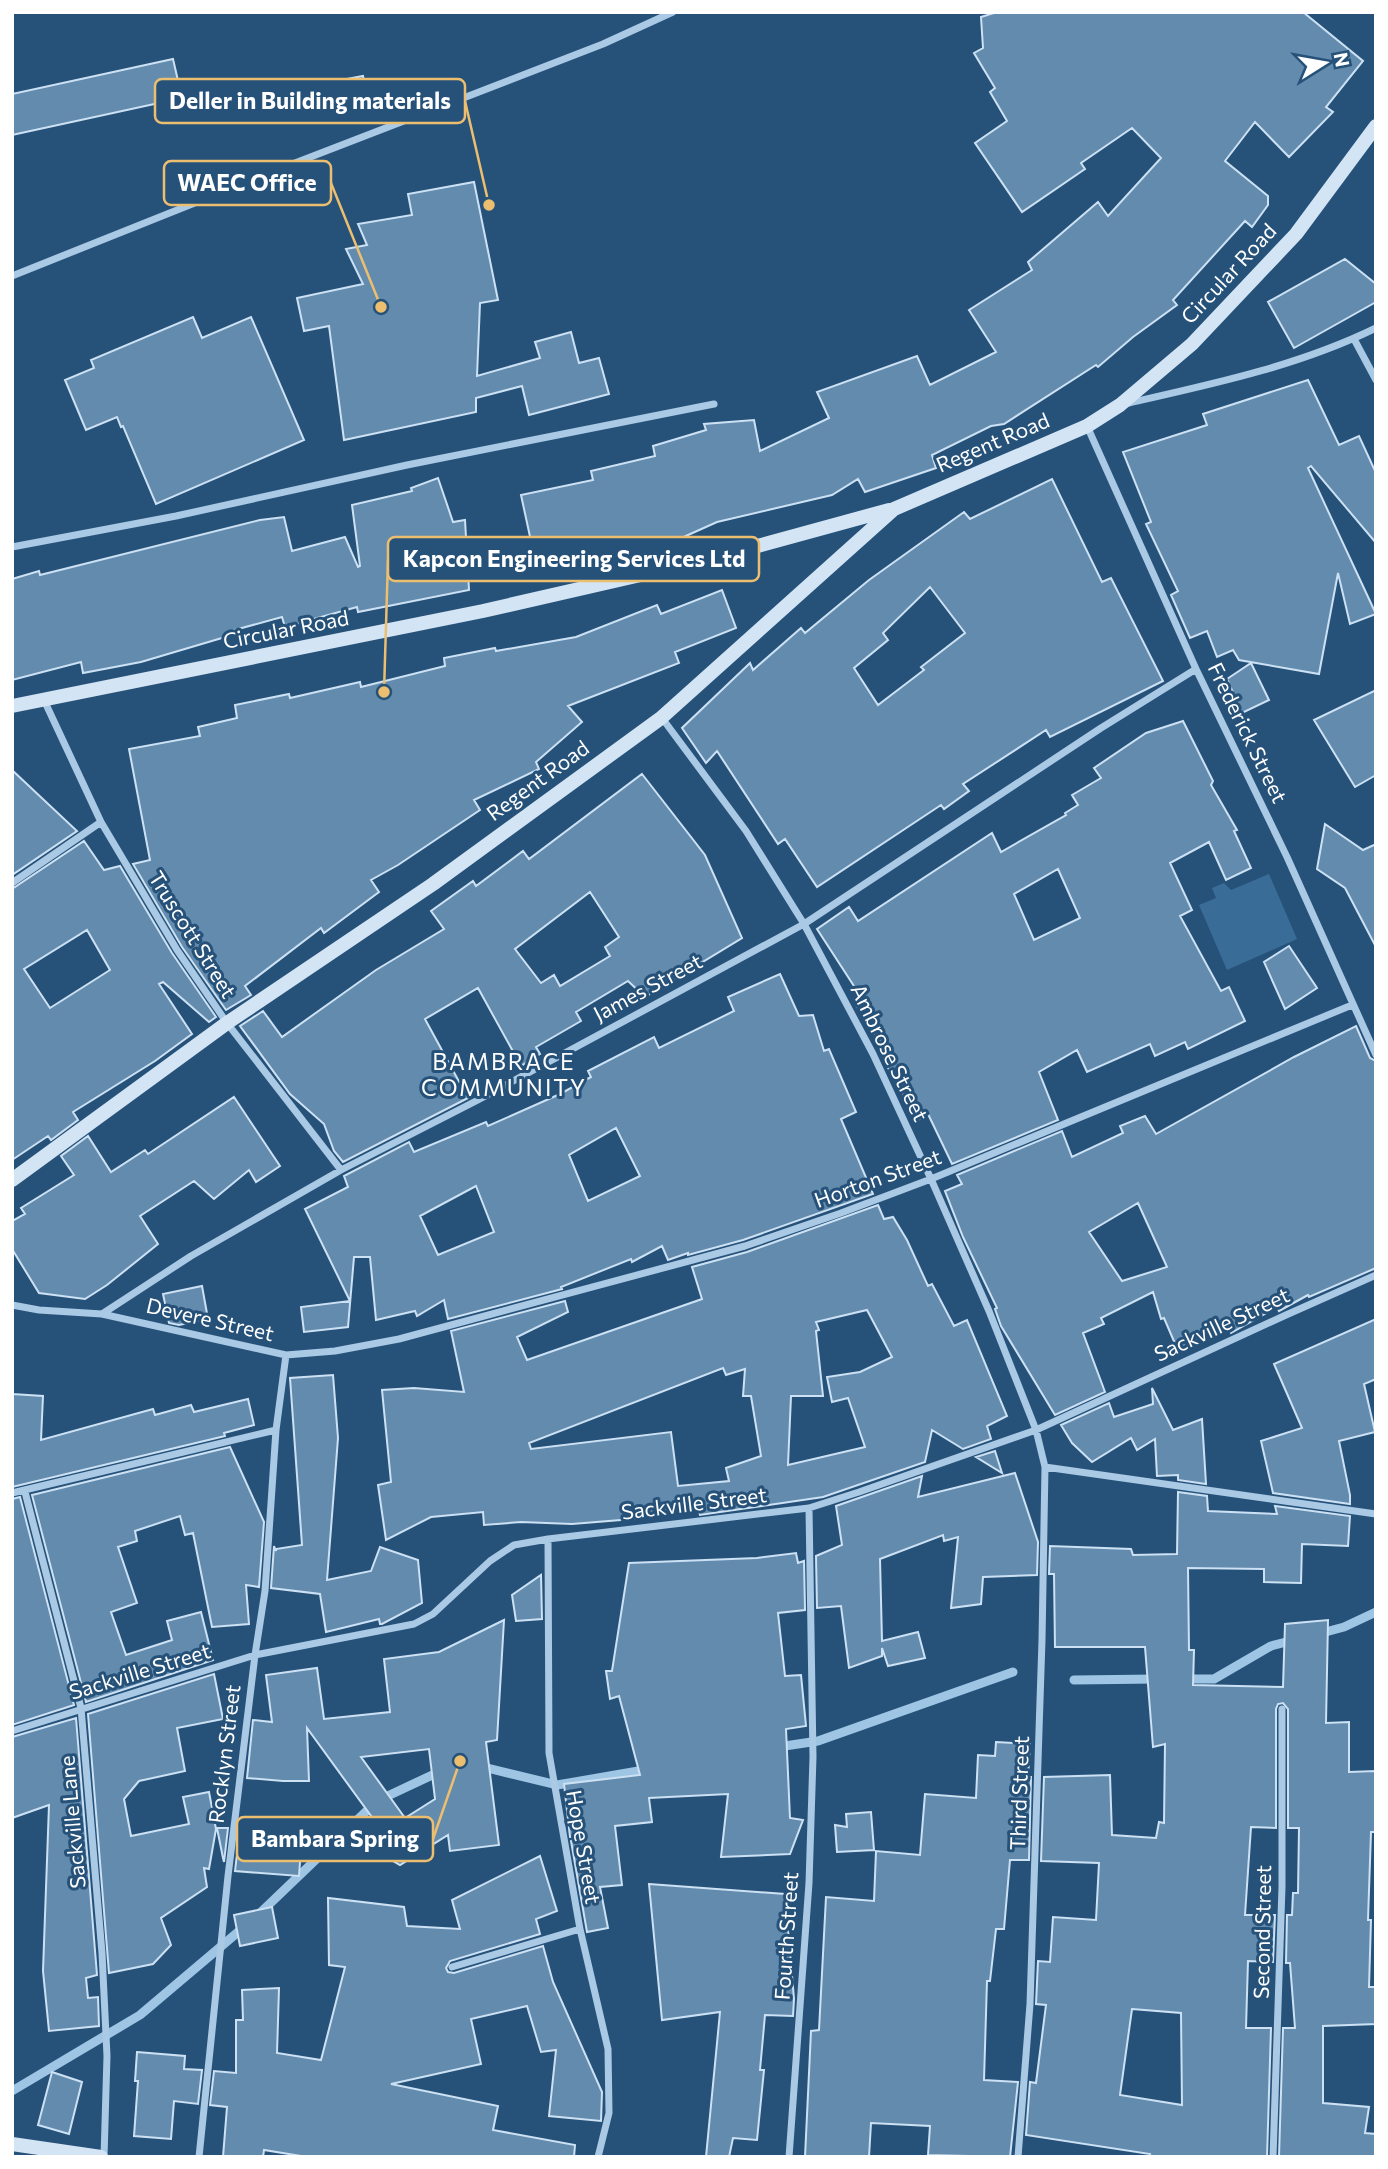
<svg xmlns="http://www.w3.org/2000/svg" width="1388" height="2169" viewBox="0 0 1388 2169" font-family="Commissioner,sans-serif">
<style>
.green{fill:#3a6c98}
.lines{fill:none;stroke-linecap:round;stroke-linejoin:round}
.stream{stroke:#9ec5e4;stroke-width:9}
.building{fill:#638bae;stroke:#cce1f3;stroke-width:2;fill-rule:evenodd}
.street{stroke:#aac9e4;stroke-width:7}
.secondary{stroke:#d3e4f4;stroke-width:14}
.labels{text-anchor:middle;stroke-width:6;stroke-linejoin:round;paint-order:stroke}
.street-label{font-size:21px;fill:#fff;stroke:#26527a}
.neighbourhood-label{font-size:23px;letter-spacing:2px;fill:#fff;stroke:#26527a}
.leader{fill:none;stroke:#ecbe70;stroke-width:2.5}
.callout-dot{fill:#ecbe70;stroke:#26527a;stroke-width:2.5}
.callout{fill:#26527a;stroke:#ecbe70;stroke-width:2.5}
.callout-label{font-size:23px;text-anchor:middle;font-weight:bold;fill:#fff}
</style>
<rect width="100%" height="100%" fill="#26527a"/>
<path class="green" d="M1269,874l28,65 -70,31 -28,-65 17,-7 -4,-10 12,-5 7,7z"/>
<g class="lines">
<path class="stream" d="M1318,1634l26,-7 32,-15
M1181,1679h33l57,-33 23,-6
M1074,1680l82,-1
M778,1747l40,-6 195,-69
M479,1766l78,19 93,-16
M258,1915l119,-114 66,-31
M12,2091l128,-76 104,-88"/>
</g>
<path class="building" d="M997,12h306l60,49 -37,46 7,5 -44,45 -34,-35 -30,39 43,35v9l-16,22 -7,-6 -72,79 4,5 -44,32 -35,30 -2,-2 -92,59 -13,2 -59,29 4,13 -71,24 -7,-13 -26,16 -115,27 -49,22 -1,-4 -130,29 -16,-74 72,-15 -2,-9 64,-15 -2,-10 53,-16 -2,-6 50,-4 6,31 69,-33 -12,-26 100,-36 13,29 66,-33 -27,-42 63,-40 -4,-8 70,-60 10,14 53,-58 -29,-30 -51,35 4,6 -63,43 -47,-69 32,-22 -17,-29 5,-4 -21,-35 9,-5 -2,-31z
M173,59l9,39 -170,37v-41z
M363,76l4,22 -26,6 -5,-23z
M474,182l24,118 -18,3 -3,73 63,-18 -5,-16 36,-10 8,31 20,-5 10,36 -80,21 -7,-29 -46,12v14l-132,28 -15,-114 -25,5 -7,-33 66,-14 -17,-35 21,-4 -9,-21 54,-9 -4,-21z
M1345,259l31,25v18l-82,46 -26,-46z
M193,317l9,21 49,-21 53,123 -148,64 -33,-78 -2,1 -4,-10 -31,13 -21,-50 29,-12 -3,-8z
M1308,380l31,65 20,-9 17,37v70l-65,-77 -3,2 68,146 -26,10 -12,-51 -19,101 -80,-14 -6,-10 -16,7 -10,-26 -17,7 -19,-43 7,-4 -32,-67 5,-2 -28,-70 84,-27 -4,-11z
M438,478l15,44 12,-2 4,70 -111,22 -1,-5 -72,20 -3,-10 -51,14 1,4 -91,27 -58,11 -2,-11 -69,18v-101l27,-8 1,4 220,-55 24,-3 8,34 53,-14 13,30 2,-1 -8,-61 60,-14 -1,-3z
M1052,479l50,103 9,-4 52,103 -113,56 -4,-7 -83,54 6,7 -25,18 -3,-4 -124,82 -32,-48 -7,5 -61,-93 -11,12 -24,-35 68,-65 3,7 48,-42 4,5 64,-53 95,-68 6,7zM930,587l35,46 -44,34 3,3 -46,35 -24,-37 34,-28 -5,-7z
M722,590l14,38 -61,24 4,11 -111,43 14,16 -46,40 3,7 -65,31 6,10 -82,55 -27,15 8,12 -55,41 -3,-5 -76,58 6,9 -25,15 -44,-63 -49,-83 17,-4 -21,-111 71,-13 -2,-9 39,-9 -2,-13 54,-11 1,4 70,-16 1,5 84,-21 -1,-8 51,-10 1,3 80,-14 81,-32 4,9z
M1251,663l18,37 -27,13 -15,-34z
M1376,690v85l-21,12 -41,-67z
M1183,721l30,60 -2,4 26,45 -3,1 17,37 -25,12 -17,-38 -39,21 22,47 -12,6 41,75 8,-4 16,34 -57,28 -3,-7 -30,14 -5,-12 -63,28 -10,-22 -38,22 19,48 -106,44 -24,-50 -10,6 -31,-54 6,-4 -37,-57 7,-5 -46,-71 32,-22 9,14 134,-88 9,19 65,-37 -1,-2 13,-8 -6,-10 29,-17 -7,-10 52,-35zM1058,869l22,49 -46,22 -20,-46z
M12,770l65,61 -65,44z
M642,774l63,81 37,83 -97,59 -17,-16 -52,31 5,9 -45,26 4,7 -19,12 -43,-78 -53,31 43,79 -125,64 -9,-11 -10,-27 -34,-30 -50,-68 23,-15 19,26 94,-67 68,-41 -13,-18 42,-30 3,5 47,-35 6,8zM590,892l29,45 -14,10 5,9 -50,30 -6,-11 -13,8 -26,-34z
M1325,824l38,26 13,-6v103l-31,-59 -28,-19z
M84,841l20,29 16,-4 52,87 44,64 -7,5 -46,-40 -4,2 33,50 -37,27 -82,51 5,8 -27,20 -3,-4 -36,24v-271zM87,930l23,40 -60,38 -26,-39z
M1289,946l28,42 -32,21 -21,-47z
M780,974l19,42 14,-1 11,36 5,-2 27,63 -15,7 32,75 -130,46 -55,15v-2l-20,7 -6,-14 -30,16 -1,-3 -70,28 1,2 -114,30 -4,-19 -27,16 -2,-5 -39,9 -6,-63h-16l-6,70 -44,5 -3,-25 49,-6 -45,-92 43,-22 -4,-11 65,-34 5,10 72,-30 2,4 72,-32 31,-17 -3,-6 66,-34 5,11 75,-37 -6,-14zM616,1128l24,48 -52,25 -19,-46zM476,1186l18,46 -56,23 -18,-39z
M1356,1026l14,32 6,3v207l-67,29 -1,-2 -29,16 -2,-4 -46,26 -3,-5 -49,25 -15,-35 -3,1 -8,-27 -52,26 3,6 -21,9 22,59 -50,23 -54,-89 -6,-17 2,-1 -34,-71 -18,-46 17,-7 -5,-9 105,-44 10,26 51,-24 -3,-7 25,-10 11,18 138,-77zM1138,1203l29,64 -45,14 -33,-49z
M234,1097l46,69 -24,16 -7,-12 -35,29 -20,-18 -54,35 18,28 -51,41 -22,14 -46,-6 -27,-44v-28l13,-7 -4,-6 53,-33 -13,-19 27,-20 23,36 34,-22 3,4z
M878,1205l6,14 9,-2 14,23 21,46 4,-2 22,42 13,-6 40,96 -20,10 4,13 -28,10 -31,-19 -7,32 -102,35 -123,18 -2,-7 -53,7v3l-73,6 -51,-2 -37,3 -1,-13 -52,5 -45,23 -8,-55 13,-3 -9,-92 32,-2 50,4 -13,-61 114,-30 3,11 -51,25 10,23 175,-61 -10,-32 55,-15zM867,1310l25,47 -32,15 -33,5 5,25 16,-4 17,49 -77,18 3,-69h32l-7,-65 3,-1 -3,-8zM723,1368l3,7 19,-6 -2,27h8l10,60 -35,12 3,13 -51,5 -7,-54 -140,17 -2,-6z
M202,1286l6,33 -29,6 -10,-2 -6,-29z
M1376,1319v60l-12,5 11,48 -36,9 11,54v9l-77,-11 -12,-52 41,-13 -28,-64z
M333,1375l5,63 -11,142 44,-9 9,-24 38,13 4,43 -40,21h-2l-1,-5 -53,13 -6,-38 -49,-6 3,-42 2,5v-2l26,-4 -12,-167z
M1152,1388l21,42 29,-11 4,65 -28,-4v-5l-21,1 -2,-37 -18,11 -6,-12 -39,24 -20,-19 -11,-18 48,-22 5,14 39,-13z
M12,1394l31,2 -2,44 112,-31 2,6 36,-10 3,7 54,-13 6,26 -30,8 1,3 -213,51z
M230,1447l34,75 -5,65 -13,-2 3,39 -37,3 -19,-94 -8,2 -5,-19 -45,15 2,10 -19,6 19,56 -26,9 15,43 46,-15 -5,-19 34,-9 12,48 -127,42 -54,-207z
M995,1451l7,22 -26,-16z
M1015,1473l23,69 -1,33 -54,2 -2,27 -30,4 7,-71 -14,4 -1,-6 -63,24 2,82 36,-9 7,26 -37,8 -6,-18v8l-33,12 -8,-62 -24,2 -1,-52 26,-11 -6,-39 86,-30 -4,21z
M1178,1492l29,4 1,15 69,3 -2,-8 75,10 -2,30 -46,-2 -1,39 -37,-1v-13l-76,-1 1,82h5l-1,35 90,2 2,-63 43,-4 -2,103 23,-1v50l27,-1v61h-5l-3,88h3l-2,67h6l1,37 -53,2v77l46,4 -4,26 11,1v23h-97l4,-129h12l-5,-65h-4l1,-48h5l1,-22h5l1,-65h-11v-119l-5,-6 -5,1 -2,5v119l-25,-1 -6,88h30l-2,47 -25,-1 -2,67h25l-4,129h-118l1,-3 -124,-19 4,-53 6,1 10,-78 -10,-1 2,-43 12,1 3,-45 43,3 3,-57 -58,-2 3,-84 66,-2 2,60 44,3 3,-16 5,1 1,-79 -12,3 -8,-100h-90l-1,-73h-5l1,-28 81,3 2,6 44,-1zM1132,2009l49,4 1,92 -62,-10z
M20,1497l54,208 -62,20v-226z
M796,1553l2,10 6,-2 1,49 -27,3 7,63 16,-1 5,51 -20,3 4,89 13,2 -13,34 -69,3 7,-63 -79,4 3,24 -37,4 7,59 -22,2 8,41 -21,4 -16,-91 10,-5 -11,1 -6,-53 76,-9 -21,-79 -9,3 -4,-28h6l17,-108 128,-5z
M541,1575l1,44 -26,2 -4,-26z
M504,1620l-7,120 -11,2 13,103 -49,6 -2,-16 -48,30 -38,-22 20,-12 -75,-103 2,53h-26l-36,-3 6,-58 19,2 -6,-47 51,-7 7,51 66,-7 -6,-53 55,-7zM429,1749l6,50 -30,19 -44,-61z
M214,1674l9,45 -46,9 8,43 -46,10 -15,18 7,37 58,-12 -6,-27 26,-5 7,37 -7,40 -5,-1 3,19 -46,31 10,27 -18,19 -44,9 -21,-259z
M76,1718l21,257 -11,3 2,20 10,-1 1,29 -50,5 -6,-60 6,-166 -37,13v-81z
M996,1742l34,2 -2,33h3l-2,83h-19l-6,69h-8l-6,52h-3l-3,99 34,2 -8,75 -82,-2 2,-29 -59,-3 -2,34h-64l6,-126 8,-1 7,-133 48,4 2,-50 44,4 5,-61 51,4 2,-43 17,1z
M871,1812l3,38 -37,2 -2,-27 12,2 -1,-13z
M217,1828h11l-4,34 -1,-4z
M240,1829l62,5 -3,42 -64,-5z
M540,1856l17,55 -21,8 4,15 -90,27 -4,7 2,4 6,1 89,-27 10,36 49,110 -1,29 -52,-5 7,-66 -15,2 -14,-46 -56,13 10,45 -90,20 107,22 -5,24 82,15 -1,12h-267l-43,-7 -1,7h-40l4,-50 -17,-2 4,-34 22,2v-53h7l-1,-30 37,-2 -2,65 44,7 24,-93 -16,-2 -1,-67 76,9 3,19 53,3 -8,-29z
M649,1884l136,10 9,105 -1,17 -28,-1 -5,55h4l-7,70 -24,-2 -4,19h-23l14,-145 -58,8z
M272,1907l6,31 -38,8 -6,-31z
M137,2052l48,4 -1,13 18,1 -4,34 -24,-3 -3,38 -37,-3 4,-55h-3z
M52,2072l30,10 -13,52 -31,-9z"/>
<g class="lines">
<path class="street" d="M12,276l270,-108 321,-124 70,-32
M1354,339l22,41
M1129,403c84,-19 169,-37 247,-75
M1087,426l109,243 91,188 89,198
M12,547l164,-31 231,-51 307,-61
M44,700l57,122 76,128 50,73 114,147
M662,718l84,113 58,93 69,130 58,125 58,132 47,119 9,37 -3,173 -12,364 -12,153
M12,883l89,-61
M12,1305l27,5 63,4 184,41 49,-4 64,-12 346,-93 96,-33 90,-34 421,-174
M102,1314l89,-58 150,-86 135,-69 328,-177 297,-196 95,-59
M1045,1467l331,47
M25,1492l56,216 21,245 5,103 -3,101
M12,1493l264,-63
M548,1539l1,214 31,176 28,120 1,64 -11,44
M12,1731l243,-76 159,-31 19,-10 57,-53 24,-16 34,-6 261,-31 50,-16 177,-62 250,-115 90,-40
M452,1967l128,-38
M199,2157l29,-281 27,-221 10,-64 11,-161 10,-75
M789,2157l20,-274 4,-126 -4,-249
M1273,2157l9,-270v-178"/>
<path class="secondary" d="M12,706l471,-95 223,-51 183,-50
M12,1180l215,-157 206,-139 228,-166 233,-209 193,-83 33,-21 72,-61 104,-110 80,-108
M12,2144l89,13"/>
</g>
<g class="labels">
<g class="street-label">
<text transform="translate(1229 274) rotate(-47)" y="7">Circular Road</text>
<text transform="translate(993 443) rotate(-23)" y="7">Regent Road</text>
<text transform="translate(286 630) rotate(-11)" y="7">Circular Road</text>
<text transform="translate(1247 733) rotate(64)" y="7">Frederick Street</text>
<text transform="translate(538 781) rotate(-36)" y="7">Regent Road</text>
<text transform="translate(192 935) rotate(58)" y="7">Truscott Street</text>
<text transform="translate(648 988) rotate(-28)" y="7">James Street</text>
<text transform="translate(889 1053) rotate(64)" y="7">Ambrose Street</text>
<text transform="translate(878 1179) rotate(-20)" y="7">Horton Street</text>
<text transform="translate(210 1320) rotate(13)" y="7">Devere Street</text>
<text transform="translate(1222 1325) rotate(-25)" y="7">Sackville Street</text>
<text transform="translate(694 1504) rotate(-7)" y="7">Sackville Street</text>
<text transform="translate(140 1672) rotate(-17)" y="7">Sackville Street</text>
<text transform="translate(225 1754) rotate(-83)" y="7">Rocklyn Street</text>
<text transform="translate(1020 1793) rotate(-88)" y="7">Third Street</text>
<text transform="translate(73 1822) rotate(-95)" y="7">Sackville Lane</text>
<text transform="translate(583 1847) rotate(80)" y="7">Hope Street</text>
<text transform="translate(1263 1932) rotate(-89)" y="7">Second Street</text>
<text transform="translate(787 1936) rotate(-86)" y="7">Fourth Street</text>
</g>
<g class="neighbourhood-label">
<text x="504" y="1070">BAMBRACE<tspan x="504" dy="26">COMMUNITY</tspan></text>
</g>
</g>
<path class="leader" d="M489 205L465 101M381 307L331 183M384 692L388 559M460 1761L433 1839"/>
<g class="callout-dot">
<circle cx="489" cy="205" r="7"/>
<circle cx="381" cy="307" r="7"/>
<circle cx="384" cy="692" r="7"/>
<circle cx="460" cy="1761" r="7"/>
</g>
<g class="callout">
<rect x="155" y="79" width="310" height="44" rx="7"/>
<rect x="164" y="161" width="167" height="44" rx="7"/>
<rect x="388" y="537" width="371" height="44" rx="7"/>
<rect x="237" y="1817" width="196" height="44" rx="7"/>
</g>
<g class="callout-label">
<text x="310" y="109">Deller in Building materials</text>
<text x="247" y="191">WAEC Office</text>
<text x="574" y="567">Kapcon Engineering Services Ltd</text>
<text x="335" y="1847">Bambara Spring</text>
</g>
<rect width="1388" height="2169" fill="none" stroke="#ffffff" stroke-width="28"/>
<g transform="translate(1325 63) rotate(79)" stroke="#26527a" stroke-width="5" paint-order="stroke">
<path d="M0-5L12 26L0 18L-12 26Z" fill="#ffffff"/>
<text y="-10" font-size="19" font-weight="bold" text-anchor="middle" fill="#ffffff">N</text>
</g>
</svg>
